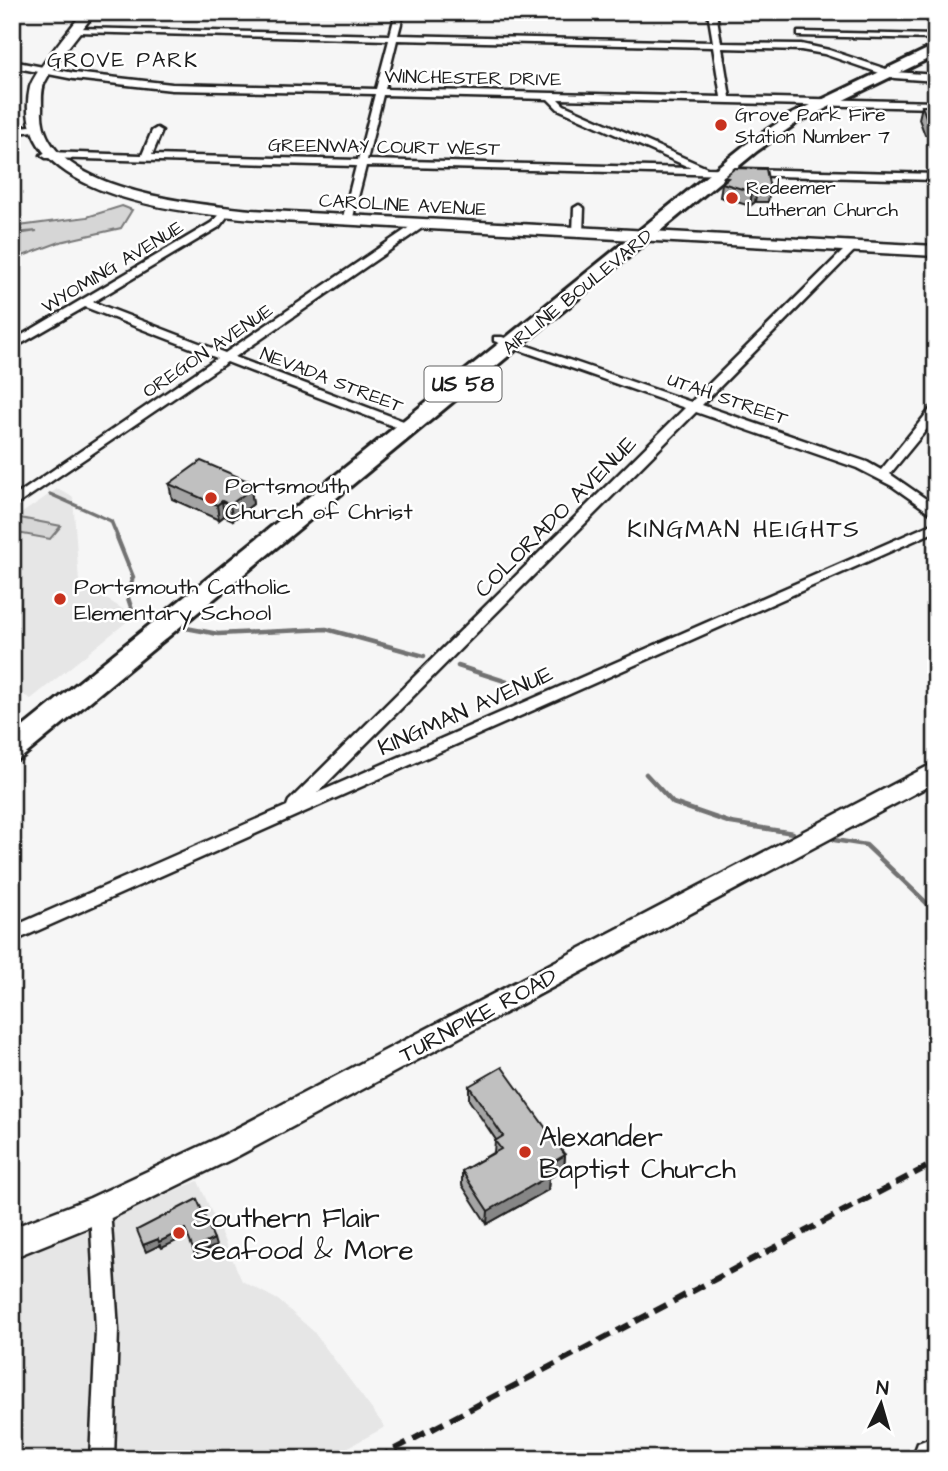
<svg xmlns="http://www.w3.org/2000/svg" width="948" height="1471" viewBox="0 0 948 1471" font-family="'Architects Daughter',sans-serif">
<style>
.built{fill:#e6e6e6}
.green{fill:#d6d6d6;stroke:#797979;stroke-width:2}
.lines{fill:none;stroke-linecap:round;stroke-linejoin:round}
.stream-far1{stroke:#727272;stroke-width:3.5}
.stream{stroke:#727272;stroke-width:4.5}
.street-casing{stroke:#1c1c1c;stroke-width:5}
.secondary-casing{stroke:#1c1c1c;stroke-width:5}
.primary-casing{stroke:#1c1c1c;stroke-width:6}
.highway-casing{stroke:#1c1c1c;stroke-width:5}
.street{fill:#fff;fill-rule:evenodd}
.secondary{fill:#fff;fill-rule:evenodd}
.primary{fill:#fff;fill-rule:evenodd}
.highway{fill:#fff;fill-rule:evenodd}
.rail{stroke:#1c1c1c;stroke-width:6;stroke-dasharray:14 7;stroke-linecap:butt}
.wall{fill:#a5a5a5;stroke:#1c1c1c;stroke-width:2}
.shaded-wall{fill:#868686;stroke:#1c1c1c;stroke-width:2}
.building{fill:#c0c0c0;stroke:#1c1c1c;stroke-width:2}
.poi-dot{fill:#c8321e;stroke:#fff;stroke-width:2.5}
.labels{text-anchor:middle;stroke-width:5;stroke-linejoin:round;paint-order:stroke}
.far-street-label{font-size:19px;fill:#1c1c1c;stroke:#fff}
.far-poi-label{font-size:19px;fill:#1c1c1c;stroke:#fff;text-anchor:start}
.far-neighbourhood-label{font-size:21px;letter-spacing:2px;fill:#1c1c1c;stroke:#fff}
.shield{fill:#fff;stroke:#606060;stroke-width:2}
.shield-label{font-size:21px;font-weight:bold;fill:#1c1c1c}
.poi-label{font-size:23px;fill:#1c1c1c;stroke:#fff;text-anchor:start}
.street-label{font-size:23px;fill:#1c1c1c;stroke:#fff}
.neighbourhood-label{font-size:24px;letter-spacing:2px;fill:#1c1c1c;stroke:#fff}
.near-poi-label{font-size:28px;fill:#1c1c1c;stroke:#fff;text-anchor:start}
</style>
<rect width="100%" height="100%" fill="#f6f6f6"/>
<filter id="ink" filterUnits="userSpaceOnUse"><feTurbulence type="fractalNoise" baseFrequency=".0143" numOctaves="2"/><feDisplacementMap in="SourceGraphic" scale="14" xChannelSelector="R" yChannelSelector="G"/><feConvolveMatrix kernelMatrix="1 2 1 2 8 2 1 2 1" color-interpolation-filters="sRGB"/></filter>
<g filter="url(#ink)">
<path class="built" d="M57,489l16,8 6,85 55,34 -103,83 -19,-10v-169z
M198,1181l44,100 36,19 35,31 72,96 -58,32h-315v-202z"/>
<path class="green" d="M122,206l10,4 -11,18 -61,14 -48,18v-25l25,-4 -25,2v-6l75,-10z
M20,518l41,8 -11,13 -38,-7z"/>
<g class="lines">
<path class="stream-far1" d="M12,479l4,2
M50,494l61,27 7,17"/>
<path class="stream" d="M117,537l16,40 -6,18 5,15
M186,628l32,6 108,-5 98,27
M458,666l65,21
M646,774l27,29 58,20 62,10
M834,840l32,5 70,67"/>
<g class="street-casing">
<path id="street" d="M396,12h8l-6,23 315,7 -5,-30h8l5,31 80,1 28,6 66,22 41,3v6l-42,-3 -70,-24 -23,-4 -79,-2 8,49 206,5v6l-378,-9 6,6 143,63 229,6v6l-570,-14 -14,55 -5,3 -5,-3 14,-55 -310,-8 -5,-3 5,-3 96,3 10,-24 5,-3 5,3 -10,24 206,5 17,-66 -203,-4 -98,-11 -62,-12v-6l62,12 98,11 204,5 13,-49 -312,-8 -4,-2 4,-2 313,7zM397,40l316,7 8,50 -336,-8zM383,95l165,4 10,10 133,59 -324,-8z
M801,32l135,3v4l-138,-3v-4z
M30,126l3,1v4l-21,3v-6z
M579,205l5,3 -1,25 -5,3 -5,-3 1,-25z
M225,210l5,3 -11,14 -126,75 132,51 192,-131h8v4l-190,131 179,68v6h-8l-179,-69 -215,146v-10l205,-140 -132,-51 -73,42v-8l199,-118z
M849,245l9,2 -156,158 165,57 14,8 51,-63 4,-1v12l-46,56 46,32v11l-44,-31 -35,-18 -161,-56 -379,381 619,-271v9l-924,411v-15l275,-121 2,-5 396,-393 -191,-67v-4h8l189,65z
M100,1198l7,3 3,7 8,122 -4,129h-24l6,-129 -6,-122 3,-7z"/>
</g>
<g class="secondary-casing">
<path id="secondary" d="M83,12h12c-16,23 -38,46 -50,70 -4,7 -3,19 -3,27 -5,81 152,95 209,101l685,36v10l-655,-35c-77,-6 -276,-17 -251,-134 4,-15 42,-60 53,-75z
M936,762v20l-698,374 -127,62 -99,40v-30l78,-30 128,-60z"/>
</g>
<g class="primary-casing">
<path id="primary" d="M936,45v10l-138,67 -41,29 -736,607 -9,3v-25l733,-591 43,-29z"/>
</g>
<g class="highway-casing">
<path id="highway" d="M936,1436v23h-24l6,-16z"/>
</g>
<use href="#street" class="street"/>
<use href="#secondary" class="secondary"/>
<use href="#primary" class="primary"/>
<use href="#highway" class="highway"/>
<path class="rail" d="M376,1459l560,-297"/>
</g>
<path class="wall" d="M922,106h14v29h-11l-6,-16z
M724,177l46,12 -2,13h-13l-5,4 -30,-9 2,-14 2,-1z
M248,481l1,7 2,1 2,15 -20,16 -9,-4 -5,4 -47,-21 -3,-15z
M469,1086l96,69 -1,14 -15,9 -1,12 -61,34 -25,-39v-14l32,-19 1,-11 1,-1 -27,-40z"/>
<path class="shaded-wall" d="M757,189l-2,13 -5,4 2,-14z
M248,481l2,9 1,-1 2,15 -20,16 -3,-15 13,-20z
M222,501l2,15 -5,4 -2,-15z
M565,1155l-1,14 -15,9 -1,12 -61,34 1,-13 55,-43z
M185,1229l2,7 -25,12 -2,-3 -14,7 -3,-7 15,-6z
M214,1239l2,7 -21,9 -2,-6z"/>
<path class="building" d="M922,106h14v16h-8z
M735,168l31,1 4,20h-13l-5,3 -30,-9 6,-5 -4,-1z
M201,461l47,20 -5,4 8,4 -21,16 -8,-4 -5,4 -48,-21z
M502,1067l63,88 -22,13 6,8 -61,35 -26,-40 39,-22 -6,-8 8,-5 -34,-50z
M197,1199l17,40 -21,10 -8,-20 -26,13 -1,-3 -15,6 -6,-15z"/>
</g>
<g class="poi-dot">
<circle cx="721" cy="125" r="7"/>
<circle cx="732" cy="198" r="7"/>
<circle cx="211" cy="498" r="7"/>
<circle cx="60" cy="599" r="7"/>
<circle cx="525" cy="1152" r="7"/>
<circle cx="179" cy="1233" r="7"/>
</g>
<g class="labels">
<g class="far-street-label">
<text transform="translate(473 77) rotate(1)" y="7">WINCHESTER DRIVE</text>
<text transform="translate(384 146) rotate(1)" y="7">GREENWAY COURT WEST</text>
<text transform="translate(403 204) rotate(3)" y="7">CAROLINE AVENUE</text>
<text transform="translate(112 266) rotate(-31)" y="7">WYOMING AVENUE</text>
<text transform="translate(577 291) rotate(-39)" y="7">AIRLINE BOULEVARD</text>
<text transform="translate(207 350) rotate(-34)" y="7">OREGON AVENUE</text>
<text transform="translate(332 379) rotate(21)" y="7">NEVADA STREET</text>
<text transform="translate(728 398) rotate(19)" y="7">UTAH STREET</text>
</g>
<g class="far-poi-label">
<text x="735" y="121">Grove Park Fire<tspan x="735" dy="22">Station Number 7</tspan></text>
<text x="746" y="194">Redeemer<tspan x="746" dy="22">Lutheran Church</tspan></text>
</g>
<g class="far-neighbourhood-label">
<text x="123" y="67">GROVE PARK</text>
</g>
<rect class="shield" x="424.5" y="366.5" width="77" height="35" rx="5"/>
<g class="shield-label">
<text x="463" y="391">US 58</text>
</g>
<g class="poi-label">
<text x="225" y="493">Portsmouth<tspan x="225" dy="26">Church of Christ</tspan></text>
<text x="74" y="594">Portsmouth Catholic<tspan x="74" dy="26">Elementary School</tspan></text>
</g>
<g class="street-label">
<text transform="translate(555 516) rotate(-45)" y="8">COLORADO AVENUE</text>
<text transform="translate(465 710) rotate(-24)" y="8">KINGMAN AVENUE</text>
<text transform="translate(478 1015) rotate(-28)" y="8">TURNPIKE ROAD</text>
</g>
<g class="neighbourhood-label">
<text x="744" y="537">KINGMAN HEIGHTS</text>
</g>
<g class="near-poi-label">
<text x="539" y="1146">Alexander<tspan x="539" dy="32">Baptist Church</tspan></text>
<text x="193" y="1227">Southern Flair<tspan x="193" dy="32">Seafood &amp; More</tspan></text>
</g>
</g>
<rect width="948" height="1471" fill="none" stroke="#fff" stroke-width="42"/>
<rect x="21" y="21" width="906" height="1429" fill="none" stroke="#1c1c1c" stroke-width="2.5" filter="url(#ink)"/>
<g transform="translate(881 1404) rotate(5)" stroke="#ffffff" stroke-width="5" paint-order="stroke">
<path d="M0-5L12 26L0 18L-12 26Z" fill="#1c1c1c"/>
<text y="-10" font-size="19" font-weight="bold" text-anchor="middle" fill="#1c1c1c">N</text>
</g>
</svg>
